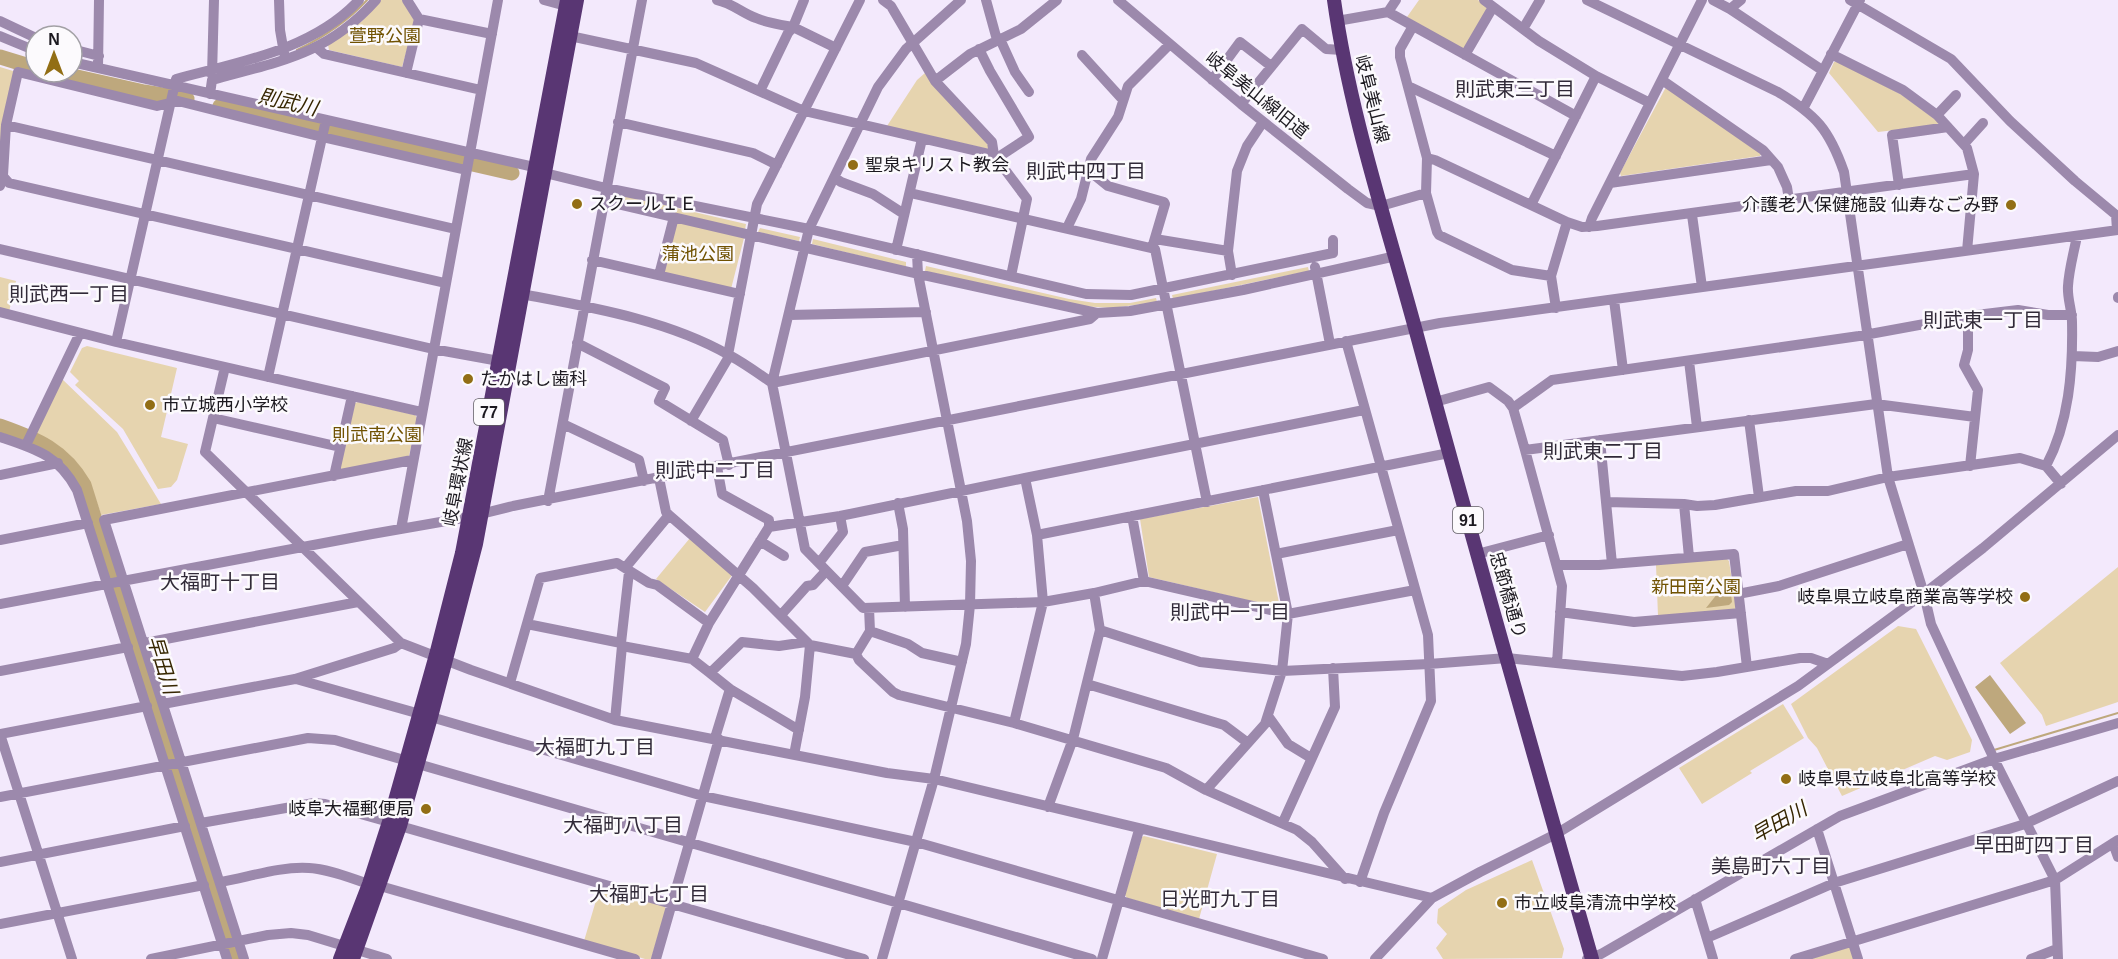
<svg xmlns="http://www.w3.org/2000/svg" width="2118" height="959" viewBox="0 0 2118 959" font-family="Arial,'Noto Sans JP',sans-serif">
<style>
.green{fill:#e6d4af}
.water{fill:#bea87d}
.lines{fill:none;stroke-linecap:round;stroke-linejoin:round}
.stream{stroke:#bea87d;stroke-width:2}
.river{stroke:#bea87d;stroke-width:15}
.minor{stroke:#9c89ac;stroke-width:10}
.major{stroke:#593673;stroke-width:14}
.poi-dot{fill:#926e15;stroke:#fcfafd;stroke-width:2}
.labels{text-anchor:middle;stroke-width:5;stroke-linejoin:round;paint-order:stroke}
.shield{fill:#fcfafd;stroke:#5f5c62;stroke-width:1.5}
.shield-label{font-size:16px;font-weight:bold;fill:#1c1920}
.park-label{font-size:18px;fill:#705202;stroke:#fcfafd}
.street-label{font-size:18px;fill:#1c1920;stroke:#fcfafd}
.poi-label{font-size:18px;fill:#1c1920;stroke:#fcfafd;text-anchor:start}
.neighbourhood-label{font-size:20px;fill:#312a38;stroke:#fcfafd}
.water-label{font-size:20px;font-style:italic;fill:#372702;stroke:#fcfafd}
</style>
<rect width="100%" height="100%" fill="#f3e9fc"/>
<path class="green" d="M381,0h21l13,21 -13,46 -73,-17 -1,-5 34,-24z
M1419,0h59l8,6 1,4 -22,37 -4,2 -54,-32z
M1838,61l64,34 37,27 -2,3 -59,7 -49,-59 5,-11z
M0,67l13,4v3l-13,76z
M925,73l65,74 -2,2 -101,-23 30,-46z
M1666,87l95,67 -1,2 -139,20 -1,-3z
M616,194l130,30 -1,6 -132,-31z
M676,221l68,17 -13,51 -67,-16z
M760,228l40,9 -1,4 -41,-9z
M813,239l93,23v5l-94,-23z
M926,266l143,33 26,4h35l26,-5 1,4 -45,6 -31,-2 -156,-35z
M1308,267l1,4 -136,28 -1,-4z
M0,277l16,4 -7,31 -9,-2z
M87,346l90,22 -16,69 27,7 -11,36 -6,7 -13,2 -35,-60 -48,-44 4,-4 -9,-9 12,-24z
M61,378l56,54 44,72 -60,11c-13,-43 -24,-62 -66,-82z
M358,402l57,13 2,3 -8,38 -66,14 -3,-2 15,-65z
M1258,497l22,111 -131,-31 -9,-58z
M690,538l43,36 -28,38 -49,-33z
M1726,558l3,3 7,46 -2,3 -76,6 -2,-51z
M2118,567v135l-72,24 -4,-11 -42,-52z
M1898,626l18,3 56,111 -2,12 -23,8 -12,-4 -93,40 -25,-48 -9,-10 -17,-34z
M1783,704l21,34 -54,33 2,2 -50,31 -23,-36z
M1144,836l73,18 -18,65 -72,-21 -2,-3 17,-58z
M1532,860l32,89 -2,9 -119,1 -7,-11 11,-14 -10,-11 1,-14 28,-19z
M600,887l64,19 2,3 -15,50h-6l-61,-18z
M1850,947l4,12h-46z"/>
<path class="water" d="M1729,579l3,23 -3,3 -23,3z
M1990,675l36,48 -16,11 -35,-47z"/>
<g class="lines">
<path class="stream" d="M297,50c27,-13 50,-28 70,-50
M1994,750l124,-37"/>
<path class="river" d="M0,57l36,11
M55,72l89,20 43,7
M220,106l292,67
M0,426c37,13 64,24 84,59l149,474"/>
<path class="minor" d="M279,0l1,30 4,23
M544,0l22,6
M717,0c15,3 25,13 39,18 11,5 25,7 37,9l-5,6 -28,58
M804,0l-11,27 43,21
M883,0l8,6 44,75 57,61 2,13 33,44 -16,77
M961,0l-55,49 -28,38 -69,142 -37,154 33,166 58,59 180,-6 51,-9 50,-12 144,33 127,-24
M986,0l11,40
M1118,0l123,104 107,85 19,14 14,3 45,-13
M1484,0l55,41 57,35 54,27
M1587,0l191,92c38,23 51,37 66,80l44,305 36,117 7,30 63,135 61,121 3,79
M1713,0l17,9 92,61
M1850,0l101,59 59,62 65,60 41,34 1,15
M1730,9l11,-9
M1388,12l8,-12
M419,19l73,15
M0,21l36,17
M1337,21l51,-9 188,104
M1413,26l-13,23v8l27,101 -1,35 11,39 2,3 73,35 39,6
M1523,29l17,-29
M0,36l36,15
M570,36l126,27 108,48 190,44
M1000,39l15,33 14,20
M317,48l7,6 157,36
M72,49l27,7
M979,49l11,22 38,64 1,2 -32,21
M1831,54l72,36 34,25 30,33 7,26 -7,77
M1082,55l41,45
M1465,55l28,-48
M72,62l462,105 11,6 61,15 203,41 277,65 45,1 202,-42v-13
M98,68l1,-68
M406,73l13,-54 -12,-19
M212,75l2,-75
M1212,80l28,-38 31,24
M1662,80l101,70 15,17 9,20 2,13
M935,81l35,-27 51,-25 36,-29
M1408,86l148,70
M210,94l2,-14c68,-19 115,-25 164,-80
M1241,104l61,-75 24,20 16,1
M1804,107l56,-107
M1937,115l19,-20
M618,122l135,31 24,12
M6,125l449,104
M1964,144l19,-21
M1427,158l8,2 132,62 15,5 15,-1 377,-52
M1087,169l21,17 56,16 1,2 -13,44
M0,173l9,10 436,100
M835,178l6,4 32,12 31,20
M1610,183l161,-23
M1899,185l-7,-50 56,-8
M0,186l3,-11 3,-50 12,-53 139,34 21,-5 144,36 144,33
M910,193l245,56 52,253
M604,201l314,73 179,39 33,-2 113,-21 153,-34
M1531,205l65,-129
M1692,215l10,72
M1589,227l3,-9 110,-218
M1067,228l14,-29 10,-40 27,-42 10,-31 41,-41
M1155,239l73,12 4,24
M0,249l433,100 66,12
M896,250l26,-111
M1228,251l9,-80 10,-25 16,-24
M592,260l148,34
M1315,267l15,77
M659,275l15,-58
M522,294c68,13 146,26 207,61 15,8 29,18 43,28l318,-64 7,-6
M2118,297v1
M1614,300l9,70
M1556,308l-5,-32 16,-54
M0,312l116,30 306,70
M789,315l137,-3
M1968,316v34l-4,15 14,25 -8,76
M1346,341l82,294 3,66 -47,112 -24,69
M116,342l60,-263c63,-17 137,-29 183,-79
M577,343l88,45 -6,13 64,39 6,25
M2073,356l25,1 20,-6
M1689,361l8,66
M225,367l-20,85 196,191 70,27 144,50 272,53 47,6 498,119
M268,377l58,-257
M1435,402l54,-15 19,14 5,7 12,42 351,-46 99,13
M1513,408l39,-28 307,-44 109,-20 50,-6 30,5h24
M213,418l127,29
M1749,420l10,77
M691,421l36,-61 30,-156 103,-204
M563,424l76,36 5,21
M0,437c36,12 58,18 77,53l150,469
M1600,440l12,124
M26,445l54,-112
M1525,450l37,136 -5,77
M2046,466c23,-43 27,-95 26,-144 0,-12 -5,-24 -4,-36 1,-17 6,-34 9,-50
M0,475l58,-12
M334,476l18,-80
M1025,478l339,-68
M548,501l94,-501
M1607,502l77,2 13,2 18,-1 81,-14h32l60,-14 132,-19 26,8 15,18
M898,503l5,26 2,78
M1684,504l5,53
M669,515l84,73 57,57 46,9 3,6 34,32 6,3 115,28 152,45 40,22 91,40 15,12 33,37
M1132,516l12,65
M769,527l71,-11 185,-38 12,57 412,-82
M401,529l97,-529
M0,540l88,-17
M760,541l24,15
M1276,554l122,-24
M1477,554l72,-19
M819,563l24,-31 -3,-16
M1558,565h41l135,-11 13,113
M625,568l44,-53 -3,-3 -7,-34
M842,586l23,-34 38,-7
M1738,594l41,-8 129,-42
M0,604l372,-70 97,-17 44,-11 927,-183 678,-93
M1560,612l74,10 107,-9
M781,615l26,-29 6,-1 13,-14
M527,624l94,19 1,3 70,13 18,14 32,-31 37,4 27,-4
M1100,630l100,32 82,9 147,-7 78,-6 175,18 35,-4 83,-14h11l17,6
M870,631l38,13 14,9 40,9
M145,643l213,-41
M621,643l8,-71
M856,654l14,-23 -1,-23
M692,659l17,-36
M0,671l128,-24
M710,673l20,16 -15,49
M296,679l124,35
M510,683l30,-105 77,-15 32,20 8,2 52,38 60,-96v-7l-47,-26 -5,-27
M1087,684l137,41 24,18
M730,689l69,41
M163,704l132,-25 99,-31 7,-5
M1268,716l20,28 23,14
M431,717l272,79 213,46 407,117
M615,720l7,-74
M1014,723l29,-121 -6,-67
M0,734l72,225
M0,734l147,-28
M794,755l11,-58 5,-52
M1206,790l59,-66 17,-53 6,-57 -25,-124
M0,797l308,-59 27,2 757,219
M1048,807l25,-68 27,-109 -6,-37
M1283,822l52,-115 -2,-39
M201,823l113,-20 11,1 64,18
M400,826l464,133
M1817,829l41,130
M2113,843l5,14
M0,862l185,-36
M220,882c29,-5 61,-16 89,-14 20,1 41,10 60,16
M380,886l255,73
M1695,899l18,60
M0,924l204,-39
M1707,938l127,-55 191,-59 93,-43
M151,959l117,-24 23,-2 17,2 79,24
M244,959l-140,-439 308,-60
M656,959l63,-220
M882,959l52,-180 32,-135 4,-39 1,-44 -4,-40 -49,-247 -1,-20
M1102,959l37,-129
M1375,959l57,-61 48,-26 76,-38 242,-148 132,-97 53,-41 135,-113
M1587,959l14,-5 239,-138 154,-57 124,-36
M1795,959l260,-79 63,-40
M2031,959l26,-10"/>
<path class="major" d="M1334,0c16,115 54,227 84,339 56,207 115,414 174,620
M340,959l29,-75 20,-62 47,-167 26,-102 105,-553
M353,959l47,-133 31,-109 45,-173 101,-544"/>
</g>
<g class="poi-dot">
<circle cx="853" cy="165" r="6"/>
<circle cx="577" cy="204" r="6"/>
<circle cx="2011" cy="205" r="6"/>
<circle cx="468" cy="379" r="6"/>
<circle cx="150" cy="405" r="6"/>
<circle cx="2025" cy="597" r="6"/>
<circle cx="1786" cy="779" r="6"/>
<circle cx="426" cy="809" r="6"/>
<circle cx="1502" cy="903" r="6"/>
</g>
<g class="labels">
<g class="shield">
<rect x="474" y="399" width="30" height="26" rx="4.5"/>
<rect x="1453" y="507" width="30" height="26" rx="4.5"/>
</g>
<g class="shield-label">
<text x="489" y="418">77</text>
<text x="1468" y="526">91</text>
</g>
<g class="park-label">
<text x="385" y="42">萱野公園</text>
<text x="698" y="260">蒲池公園</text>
<text x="377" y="441">則武南公園</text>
<text x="1696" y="593">新田南公園</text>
</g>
<g class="street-label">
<text transform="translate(1257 95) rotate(39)" y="6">岐阜美山線旧道</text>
<text transform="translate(1372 99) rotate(76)" y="6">岐阜美山線</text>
<text transform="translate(458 482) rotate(-79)" y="6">岐阜環状線</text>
<text transform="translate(1508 595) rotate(74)" y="6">忠節橋通り</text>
</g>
<g class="poi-label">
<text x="865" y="171">聖泉キリスト教会</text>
<text x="589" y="210">スクールＩＥ</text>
<text x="1999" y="211" text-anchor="end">介護老人保健施設 仙寿なごみ野</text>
<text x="480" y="385">たかはし歯科</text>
<text x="162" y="411">市立城西小学校</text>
<text x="2013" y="603" text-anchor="end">岐阜県立岐阜商業高等学校</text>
<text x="1798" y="785">岐阜県立岐阜北高等学校</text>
<text x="414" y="815" text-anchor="end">岐阜大福郵便局</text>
<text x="1514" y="909">市立岐阜清流中学校</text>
</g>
<g class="neighbourhood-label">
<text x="1515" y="96">則武東三丁目</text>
<text x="1086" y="178">則武中四丁目</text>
<text x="69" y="301">則武西一丁目</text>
<text x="1983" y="327">則武東一丁目</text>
<text x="1603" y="458">則武東二丁目</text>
<text x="715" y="477">則武中二丁目</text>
<text x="220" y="589">大福町十丁目</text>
<text x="1230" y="619">則武中一丁目</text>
<text x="595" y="754">大福町九丁目</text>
<text x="623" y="832">大福町八丁目</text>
<text x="2034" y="852">早田町四丁目</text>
<text x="1771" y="873">美島町六丁目</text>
<text x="649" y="901">大福町七丁目</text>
<text x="1220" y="906">日光町九丁目</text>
</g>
<g class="water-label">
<text transform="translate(288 102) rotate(13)" y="7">則武川</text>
<text transform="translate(163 665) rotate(73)" y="7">早田川</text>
<text transform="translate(1779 822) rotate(-30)" y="7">早田川</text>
</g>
</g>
<g transform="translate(54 54)"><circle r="28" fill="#fcfafd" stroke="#a2a0a5" stroke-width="1.5"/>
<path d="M0-4.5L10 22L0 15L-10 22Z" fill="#926e15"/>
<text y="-9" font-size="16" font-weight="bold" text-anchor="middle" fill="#1c1920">N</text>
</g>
</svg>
